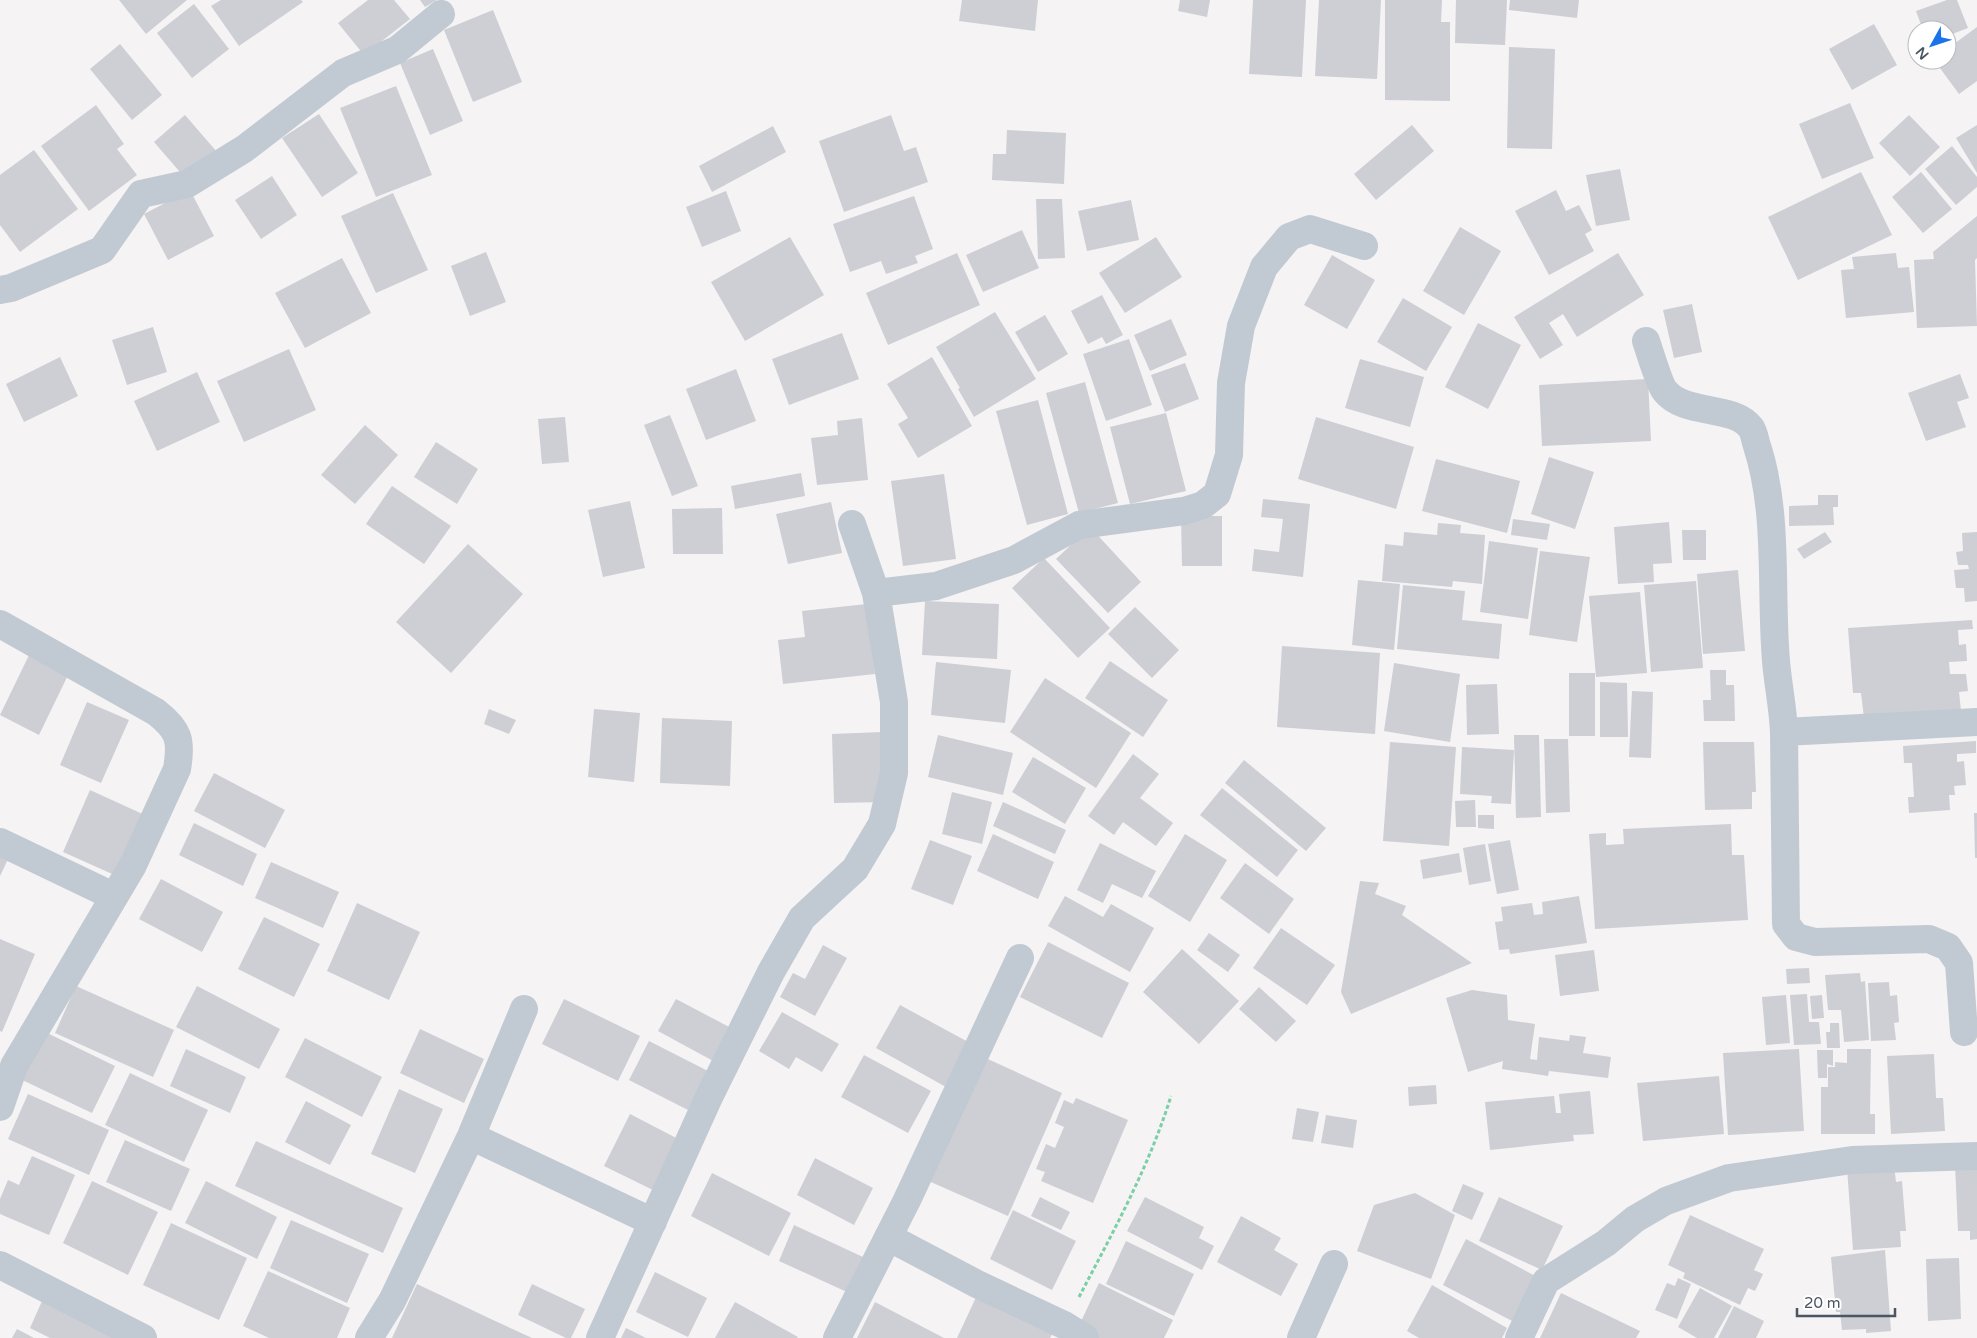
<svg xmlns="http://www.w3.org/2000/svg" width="1977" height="1338" viewBox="0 0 1977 1338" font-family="'Varela Round',sans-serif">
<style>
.building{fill:#cdcfd5}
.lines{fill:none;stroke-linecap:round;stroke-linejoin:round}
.path{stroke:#7ad0a6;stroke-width:3;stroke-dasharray:4 2.5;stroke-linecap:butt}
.minor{stroke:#c1cad2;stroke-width:28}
</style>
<rect width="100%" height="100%" fill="#f5f3f3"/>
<path class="building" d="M119,0h68l-41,34z
M221,0h80l2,2 -64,44 -28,-40z
M368,0h26l16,19 -46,36 -26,-32z
M420,0h17l-12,7z
M962,0h76l-3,31 -76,-10z
M1180,0h30l-3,17 -29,-6z
M1253,0h53l-4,77 -53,-3z
M1319,0h62l-4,79 -62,-3z
M1385,0h57l-1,22h9v79l-65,-1z
M1456,0h51l-2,45 -50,-2z
M1510,0h69l-2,18 -68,-8z
M1947,0h10l11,28 -21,8v-6h-24l-7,-19z
M194,4l35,45 -37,29 -35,-45z
M493,10l29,72 -49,20 -29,-72z
M1874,24l23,41 -45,25 -23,-41z
M1977,27v54l-18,13 -25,-34h13v-11z
M120,44l42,51 -30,25 -42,-51z
M1509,47l46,2 -3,100 -45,-1z
M433,49l30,72 -33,14 -30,-72z
M396,86l36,89 -56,22 -36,-89z
M1850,103l24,55 -52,21 -23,-55z
M96,105l28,39 -7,5 20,26 -48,36 -48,-65z
M319,114l39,59 -36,24 -40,-59z
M185,115l32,37 -31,27 -32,-37z
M891,115l13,36 12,-4 12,35 -84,30 -25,-71z
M1909,115l31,32 -30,29 -31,-33z
M1412,125l22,26 -58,49 -22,-26z
M1977,125v48l-21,-35z
M773,126l13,26 -74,40 -13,-26z
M1007,130l59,3 -2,51 -72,-4 1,-26h13z
M1952,146l25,31v10l-21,18 -31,-36z
M34,150l44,59 -58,43 -20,-27v-50z
M1620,169l10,51 -34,6 -10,-51z
M1861,172l31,63 -94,45 -30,-63z
M1921,172l31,37 -29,24 -31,-36z
M272,176l25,39 -36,24 -26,-39z
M190,190l24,46 -46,24 -24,-46z
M1556,190l10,21 13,-6 13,25 -7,4 9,17 -45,24 -34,-64z
M726,191l15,40 -39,16 -16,-40z
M393,193l35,77 -52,23 -35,-77z
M914,196l19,53 -18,7 3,7 -32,11 -5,-13 -31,11 -17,-48z
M1036,199h26l3,59 -27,1z
M1131,200l8,40 -52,11 -9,-40z
M1977,216v42l-2,2 2,66 -60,2 -3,-68 20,-1 -1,-7z
M1460,227l41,24 -37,64 -41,-24z
M1022,230l17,38 -56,24 -17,-37z
M790,237l34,58 -79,46 -34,-59z
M1156,237l26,40 -57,36 -26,-40z
M486,252l20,50 -36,14 -19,-50z
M957,253l23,52 -92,40 -22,-52z
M1618,253l26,42 -67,42 -14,-23 -14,9 14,22 -23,14 -26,-42z
M1896,253l2,15 11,-1 5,45 -68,6 -5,-48 13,-1 -2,-12z
M1332,255l43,25 -28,49 -43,-24z
M342,258l29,55 -66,35 -30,-55z
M1102,295l21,40 -17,9 -4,-7 -14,7 -17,-33z
M1403,298l49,29 -26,44 -49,-29z
M1692,304l10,48 -28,6 -11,-48z
M995,312l41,67 -62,38 -16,-28 2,-1 -24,-41z
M1045,315l23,39 -30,18 -23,-40z
M1171,319l16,36 -37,16 -16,-36z
M1478,323l43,22 -33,64 -43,-22z
M153,327l14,45 -40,13 -15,-45z
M842,333l17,46 -70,26 -17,-46z
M1129,339l23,66 -46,16 -23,-67z
M289,349l27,61 -72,32 -27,-61z
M60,357l18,39 -54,26 -18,-38z
M932,357l40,69 -54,32 -20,-34 10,-6 -21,-34z
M1360,359l64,18 -14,50 -65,-19z
M1185,363l14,36 -34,13 -14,-37z
M736,369l20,52 -50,19 -20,-51z
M197,372l23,50 -63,29 -23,-50z
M1960,374l9,24 -12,4 9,25 -40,14 -18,-48z
M1648,379l3,62 -109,5 -3,-61z
M1085,382l33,121 -39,10 -33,-120z
M1038,400l30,114 -41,11 -31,-114z
M1166,413l20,78 -56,13 -20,-77z
M670,415l28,71 -26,10 -28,-71z
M565,417l4,45 -27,2 -4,-45z
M1316,417l98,30 -18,62 -98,-30z
M862,418l6,62 -51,5 -6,-47 27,-3 -1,-14z
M365,425l33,30 -43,49 -34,-29z
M436,442l42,27 -21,35 -43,-27z
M1549,457l45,15 -19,57 -44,-15z
M1436,459l84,22 -13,52 -85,-22z
M801,473l4,23 -70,13 -4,-23z
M944,474l12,85 -53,7 -12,-85z
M392,486l59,40 -27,38 -58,-40z
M1818,495h20v12h-5l1,18 -45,1v-20l29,-1z
M1263,499l47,5 -7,73 -51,-6 2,-22 25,3 4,-33 -22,-2z
M630,501l15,67 -42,9 -15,-67z
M831,502l11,51 -54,11 -12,-50z
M722,508l1,46h-50l-1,-45z
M1181,516h41v50h-40z
M1513,519l37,5 -3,16 -36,-5z
M1669,522l3,41 -19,1 1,18 -36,2 -4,-57z
M1438,523l23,2 -1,8 25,2 -3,49 -29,-3 -1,6 -70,-6 3,-37 18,2 1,-14 33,3z
M1090,527l51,55 -33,31 -52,-54z
M1682,530h24v30h-23z
M1825,532l7,10 -28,17 -7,-10z
M1977,532v69l-12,1 -1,-14h-8l-2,-18 15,-1 -1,-4h-10l-2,-13 7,-1 -1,-18z
M1489,541l49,7 -10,71 -48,-7z
M468,544l55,50 -72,79 -55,-51z
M1540,551l50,6 -13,85 -48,-7z
M1044,558l66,70 -32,30 -66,-70z
M1738,570l7,81 -42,3 -6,-80z
M1358,580l42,4 -6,66 -42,-5z
M1696,581l7,87 -52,4 -7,-87z
M1403,585l62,6 -3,29 40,4 -3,35 -102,-10z
M1640,592l7,81 -51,4 -7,-81z
M925,601l74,3 -2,55 -75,-4z
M867,604l8,70 -92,10 -5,-44 27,-3 -3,-26z
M1135,607l44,43 -27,28 -44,-44z
M1972,620l1,9 -15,1 1,15 7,-1 1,17 -18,1 1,12h16l2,17 -9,1 2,19 -97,7 -3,-25h-8l-5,-65z
M1282,646l98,7 -5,81 -98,-7z
M30,653l39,20 -30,62 -39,-20z
M1110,661l58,39 -25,37 -58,-39z
M936,662l75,8 -6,53 -74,-8z
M1394,663l66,11 -10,68 -66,-11z
M1710,670h16v15h8l1,36h-31l-1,-21h8z
M1569,673h26v63h-26z
M1045,678l86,55 -35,55 -86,-56z
M1600,682l27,1 1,54h-28z
M1497,684l2,50 -32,1 -1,-50z
M1632,691l21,1 -2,66 -22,-1z
M87,702l42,18 -28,63 -41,-18z
M489,709l27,11 -7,14 -25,-10z
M594,709l46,4 -6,69 -46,-5z
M662,718l70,3 -2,65 -70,-3z
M883,732l2,70 -51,1 -2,-69z
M938,735l75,18 -10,42 -75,-18z
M1514,735h25l2,82 -25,1z
M1544,739h24l2,73 -24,1z
M1976,741v12l-19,1v8l7,-1 2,24 -12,1 1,9h-6l1,15 -41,3 -1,-16h6l-2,-34h-8l-1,-17z
M1390,742l66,5 -7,99 -66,-5z
M1703,742h51l2,50h-4v17l-47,1z
M1462,747l52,3 -3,54 -20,-1 1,-7 -32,-2z
M1133,754l26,20 -19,24 33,25 -17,23 -33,-24 -9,13 -26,-19z
M1033,757l53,31 -21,36 -53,-32z
M1244,760l82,68 -20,23 -81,-68z
M214,773l71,37 -20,38 -71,-37z
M1222,788l76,62 -21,27 -77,-62z
M90,790l57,26 -28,61 -56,-25z
M952,792l40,10 -10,42 -40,-10z
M1475,800l1,27h-20l-1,-26z
M1003,802l63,28 -11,24 -62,-28z
M1974,813h3v45h-2z
M1478,815h16v14l-16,-1z
M194,823l63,31 -14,32 -64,-31z
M1731,824l1,31h12l4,65 -153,9 -6,-95 17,-1v12l18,-1 -1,-15z
M993,834l61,28 -16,37 -61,-28z
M1185,834l42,26 -37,62 -42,-26z
M930,840l42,16 -19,49 -42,-16z
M1510,840l9,50 -22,4 -9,-50z
M1100,843l56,28 -14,27 -30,-14 -9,19 -26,-13z
M1485,844l6,37 -22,4 -6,-37z
M0,851l10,4 -10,21z
M1459,853l3,19 -39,7 -3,-19z
M271,862l68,30 -16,36 -68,-30z
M1245,863l49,36 -25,35 -49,-36z
M161,879l62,33 -21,40 -63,-33z
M1360,881l19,2 -4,11 31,12 -4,9 70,48 -121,51 -10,-22z
M1065,896l38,21 8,-13 43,24 -24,44 -82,-46z
M1579,896l8,47 -77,11 -1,-5 -10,1 -4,-28 8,-1 -2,-14 31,-4 2,12 9,-1 -1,-12z
M357,903l63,29 -31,68 -62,-29z
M264,917l56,27 -26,53 -56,-28z
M1281,928l54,37 -28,40 -54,-37z
M1209,933l31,22 -12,17 -31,-22z
M0,939l35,15 -33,78 -2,-1z
M1048,942l81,41 -27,55 -82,-41z
M823,945l24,13 -32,58 -35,-19 13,-24 12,6z
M1182,949l57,52 -40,43 -56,-52z
M1594,950l5,41 -39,5 -5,-41z
M1809,968l1,15 -23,1 -1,-15z
M1860,973l1,9 4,-1 4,59 -25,2 -3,-32h-13l-3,-35z
M1889,982l1,14 7,-1 2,27 -5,1 2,17 -25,1 -3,-58z
M76,986l98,44 -21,47 -98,-44z
M197,986l83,43 -21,40 -83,-42z
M1259,987l37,34 -20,21 -37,-33z
M1472,990l35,5 1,25 27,4 -5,35 7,1 2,-23 30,4 1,-6 16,2 -3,16 28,4 -3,21 -59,-7 -1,5 -46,-7 1,-8 -35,11 -22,-74z
M1807,994l2,28h10l2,22 -27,1 -4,-50z
M1786,995l4,48 -24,2 -4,-48z
M1822,995l2,23 -12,1 -2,-23z
M564,999l76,37 -22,45 -76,-37z
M676,999l57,30 -18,33 -57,-31z
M900,1005l70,38 -24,44 -70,-39z
M782,1012l57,32 -17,28 -26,-15 -7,12 -30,-18z
M1830,1023h9l1,25h-13l-1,-16h4z
M420,1029l64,30 -20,44 -64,-30z
M43,1031l72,35 -23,47 -72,-34z
M305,1038l77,39 -20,40 -77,-40z
M649,1041l59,30 -20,39 -59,-30z
M186,1049l60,28 -16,36 -60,-27z
M1799,1049l5,82 -76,4 -5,-82z
M1847,1049h24l-1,65h5v20h-54v-47h7v-20h7v-5l12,1z
M1817,1050h16v16l-6,-2v14h-9z
M1934,1054l2,44h7l2,33 -54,3 -4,-78z
M864,1055l67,36 -23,42 -67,-36z
M979,1055l83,38 -54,123 -84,-37z
M130,1073l78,37 -24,52 -79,-37z
M1719,1076l5,58 -81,7 -6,-58z
M1436,1085l1,19 -28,2 -1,-19z
M399,1089l44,20 -28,64 -44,-19z
M1590,1091l4,43 -21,1 1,6 -84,9 -5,-48 69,-6 2,17h5l-2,-19z
M28,1094l81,36 -20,45 -81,-36z
M1076,1098l52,22 -35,83 -52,-22 4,-9 -9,-3 10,-25 9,4 9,-21 -9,-4 9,-23 9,4z
M306,1101l45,24 -21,40 -45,-23z
M1297,1108l22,4 -6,30 -21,-3z
M630,1114l52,27 -25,51 -53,-26z
M1326,1115l31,5 -4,28 -32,-5z
M125,1140l65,29 -19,42 -65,-29z
M256,1141l147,67 -20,45 -148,-67z
M32,1156l43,19 -26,60 -49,-21v-15l8,-19 11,5z
M815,1158l58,30 -19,37 -57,-30z
M1977,1158v81l-7,1v-9h-12l-3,-66z
M1894,1165l2,17 6,-1 4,50h-6l1,16 -48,3 -6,-82z
M712,1173l79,40 -22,43 -78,-40z
M92,1181l66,31 -30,63 -65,-32z
M206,1181l71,36 -20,42 -72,-36z
M1463,1184l21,9 -12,27 -20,-9z
M1415,1193l40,22 -24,64 -74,-28 17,-46z
M1040,1197l30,15 -9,18 -30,-14z
M1145,1197l59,30 -5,11 15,8 -12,24 -75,-39z
M1499,1197l64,29 -21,44 -63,-29z
M1013,1210l63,31 -24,49 -62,-31z
M1690,1215l74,34 -10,21 9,4 -8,17 -7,-3 -8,17 -57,-27 2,-5 -17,-8z
M1241,1216l40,22 -7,12 24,14 -17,32 -64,-34z
M291,1220l78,34 -22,49 -77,-35z
M171,1223l76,35 -28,62 -76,-35z
M794,1225l69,32 -16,35 -68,-31z
M1466,1239l73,39 -23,45 -73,-38z
M1126,1241l68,33 -20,42 -68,-32z
M1885,1250l6,81 -25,2v-4l-24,1 -2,-18h-4l-5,-55z
M1959,1258l2,61 -33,2 -2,-62z
M268,1271l82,37 -13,30h-68l-26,-12z
M655,1272l52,26 -19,39 -52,-25z
M1678,1278l13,6 -14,35 -22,-9 12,-27 8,3z
M1099,1283l74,37 -9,18h-70l-17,-8z
M417,1284l76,36 39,18h-140z
M532,1284l53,25 -14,29h-5l-48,-23z
M1432,1285l75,43 -5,10h-83l-12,-7z
M1700,1288l32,18 -18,32h-17l-19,-11z
M978,1293l77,36 -5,9h-93z
M1561,1293l79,38 -4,7h-96z
M42,1301l76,37h-68l-20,-10z
M735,1302l63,35 -1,1h-82z
M875,1302l69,36h-87z
M1734,1306l30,15 -8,17h-38z
M626,1328l20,10h-25z
M17,1329l17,9h-22z"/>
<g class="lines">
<path class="path" d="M1079,1297c34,-65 70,-130 92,-201"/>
<path class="minor" d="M0,290l11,-2 91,-38 39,-56 46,-10 57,-35 99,-76 54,-23 44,-36
M1646,341c4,11 13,43 19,50 20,25 68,13 86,37 3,4 4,12 6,18 22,68 13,144 19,215 2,24 7,47 8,71l193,-10
M876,593l60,-7 78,-26 65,-35 105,-14 19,-6 14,-11 12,-39 2,-72 10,-57 23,-59 25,-30 21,-8 54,17
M0,624l156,88c23,18 26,28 21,57l-44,96 -119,201 -14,41
M1784,732l2,192 10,13 19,5 114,-3 19,8 11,16 5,69
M0,842l113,54
M471,1136l182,86
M888,1237l89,47 87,41 21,13
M0,1265l143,73
M369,1338l23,-37 79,-165 53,-127
M600,1338l109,-241 62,-125 31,-54 53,-49 27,-45 12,-51v-71l-18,-109 -24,-69
M837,1338l70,-138 113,-242
M1301,1338l33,-74
M1519,1338l27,-57 60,-38 29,-24 31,-18 63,-23 123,-18 125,-4"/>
</g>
<g transform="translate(1932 45) rotate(230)"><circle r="24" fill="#ffffff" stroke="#b7bbc0"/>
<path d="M0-4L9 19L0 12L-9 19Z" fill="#1a73e8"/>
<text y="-8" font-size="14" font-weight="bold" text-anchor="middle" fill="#4a5661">N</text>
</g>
<path d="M1797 1308v8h98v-8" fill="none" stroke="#4a5661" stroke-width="2.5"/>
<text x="1804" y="1308" font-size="15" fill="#4a5661" stroke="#ffffff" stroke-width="4" paint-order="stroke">20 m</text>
</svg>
